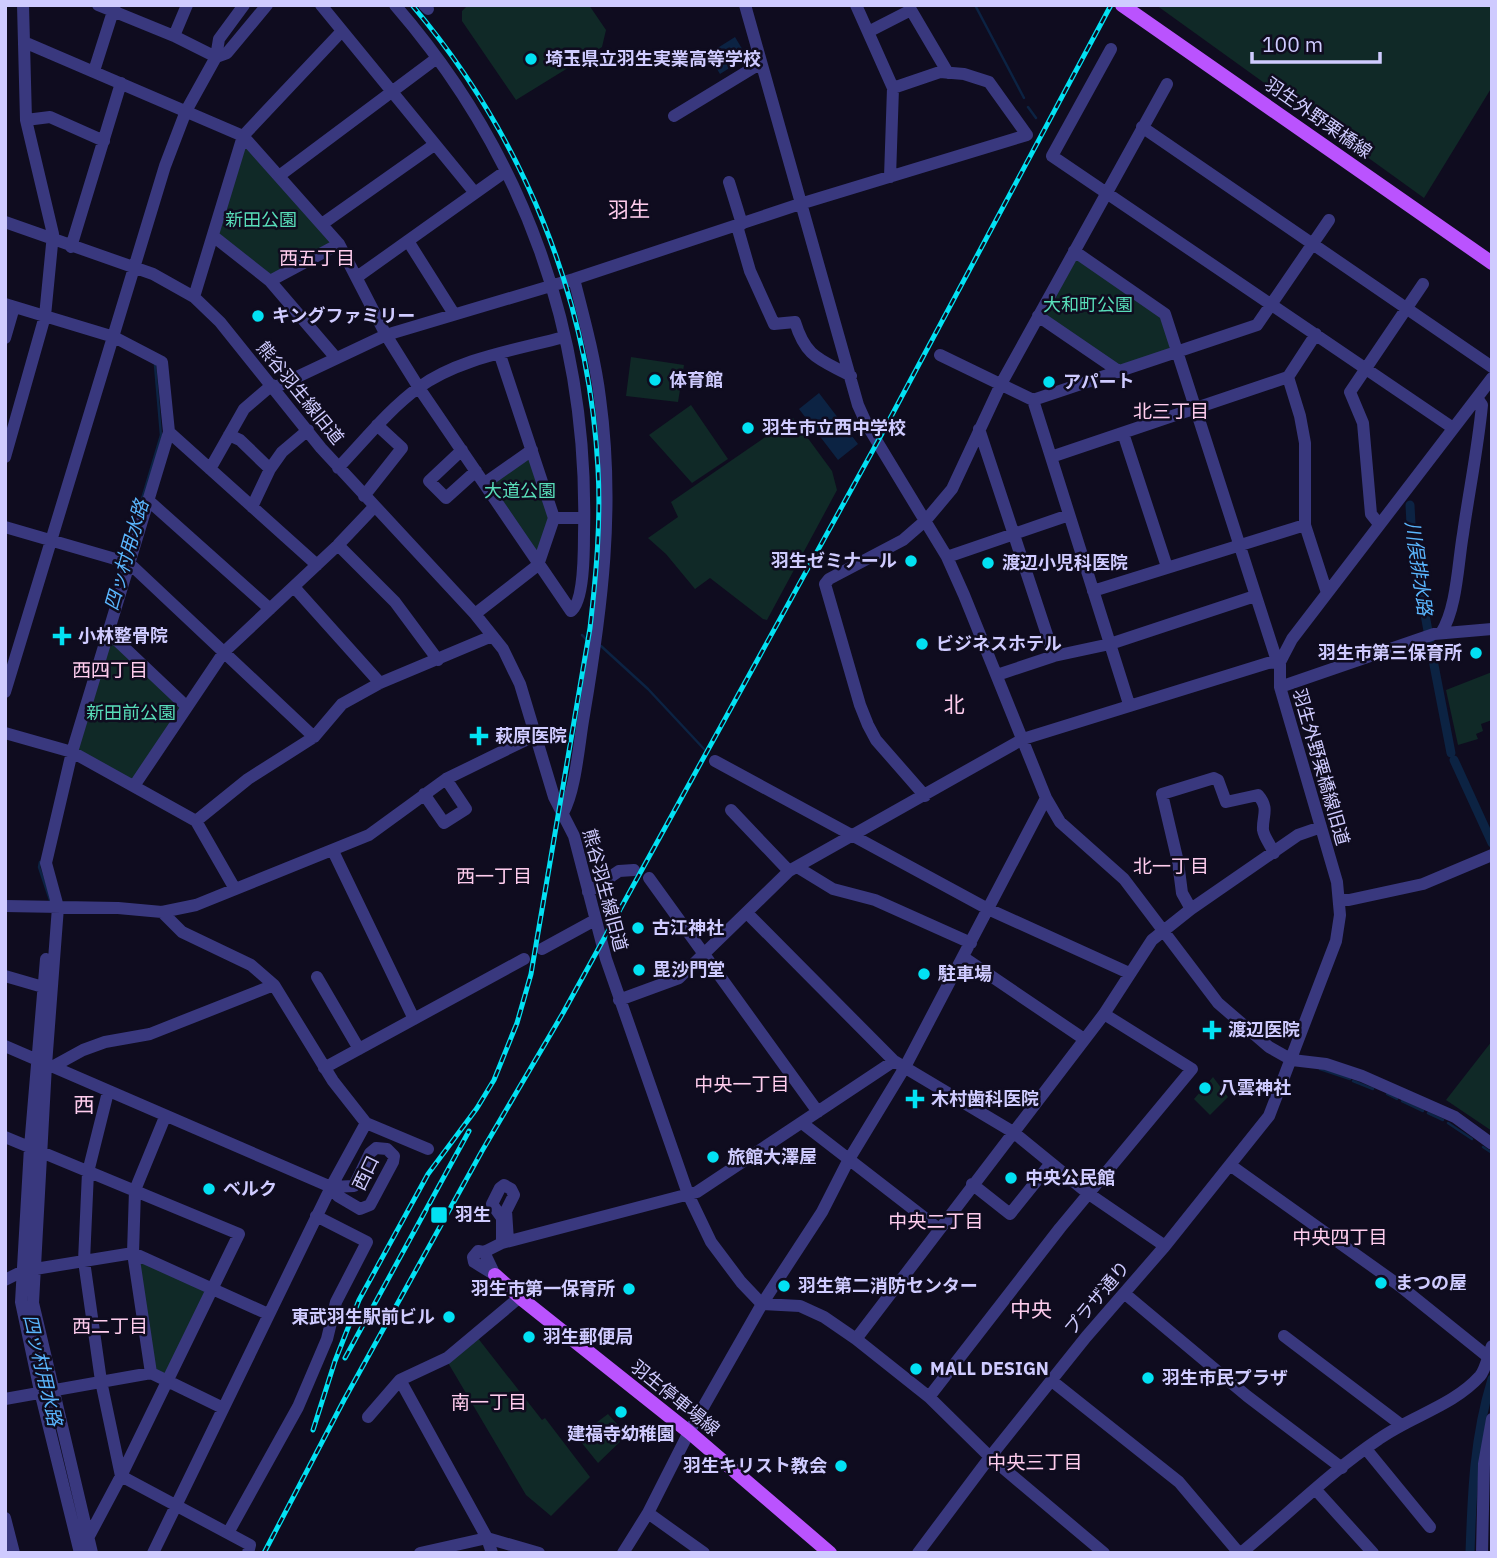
<svg xmlns="http://www.w3.org/2000/svg" width="1497" height="1558" viewBox="0 0 1497 1558" font-family="'IBM Plex Sans','Noto Sans JP',sans-serif">
<style>
.green{fill:#102927}
.water{fill:#0c2343}
.lines{fill:none;stroke-linecap:round;stroke-linejoin:round}
.stream{stroke:#0c2343;stroke-width:2.5}
.canal{stroke:#0c2343;stroke-width:9}
.minor{stroke:#39387e;stroke-width:12}
.major{stroke:#ba53fe;stroke-width:14}
.rail-casing{stroke:#02e1f3;stroke-width:5}
.rail{stroke:#0f0c1f;stroke-width:2.5;stroke-dasharray:8;stroke-linecap:butt}
.poi-dot{fill:#02e1f3;stroke:#0f0c1f;stroke-width:2.5}
.labels{text-anchor:middle;stroke-width:5;stroke-linejoin:round;paint-order:stroke}
.poi-label{font-size:18px;font-weight:bold;fill:#cfcbff;stroke:#0f0c1f;text-anchor:start}
.street-label{font-size:18px;fill:#cfcbff;stroke:#0f0c1f}
.park-label{font-size:18px;fill:#58ddb9;stroke:#0f0c1f}
.neighbourhood-label{font-size:19px;fill:#ffcdee;stroke:#0f0c1f}
.water-label{font-size:19px;font-style:italic;fill:#5ab6fe;stroke:#0f0c1f}
.quarter-label{font-size:21px;fill:#ffcdee;stroke:#0f0c1f}
</style>
<rect width="100%" height="100%" fill="#0f0c1f"/>
<path class="green" d="M468,5h121l17,25 -4,17 -86,53 -54,-79v-10z
M1156,5h336v82l-68,111z
M244,144l89,100 -63,34 -54,-43z
M1075,254l86,61 10,29 -2,5 -49,19 -78,-53z
M631,357l53,8 -6,37 -52,-6z
M691,405l37,54 -36,24 -43,-48z
M793,418l39,53 5,19 -70,130 -4,-1 -53,-41 -15,11 -29,-35 -18,-16 30,-21 -7,-15z
M530,455l21,63 -14,40 -48,-74z
M109,633l77,73 -52,80 -62,-34z
M1492,672v48l-11,4 2,7 -7,3 2,5 -20,6 -12,-55z
M1492,1041v90l-46,-31z
M1213,1077l15,20 -18,18 -16,-16z
M137,1258l71,30 -42,87 -12,-4z
M477,1337l65,83 3,-2 45,59 -39,39 -25,-21 -79,-134z
M608,1414l19,21 -29,28 -21,-26z"/>
<path class="water" d="M735,37l12,20 -27,17 -12,-20z
M819,393l39,51 -20,16 -39,-51z"/>
<g class="lines">
<path class="stream" d="M975,5l49,93
M1028,107l8,11
M125,556l36,-121 -6,-70
M582,635l4,4
M601,646l47,43 56,60
M40,862l-1,5 11,33
M1320,1069l30,10
M1353,1081l20,8
M1387,1094l10,5
M1402,1101l21,10
M1428,1113l15,7
M1448,1123l24,16
M1483,1147l9,6
M36,1345l6,21
M48,1396l7,28"/>
<path class="canal" d="M1410,505l2,38 16,88
M1429,639l22,114
M1454,760l38,83
M1470,1553c2,-60 4,-116 22,-174"/>
<path class="minor" d="M98,5l76,31 42,21
M321,5l154,188
M424,5l4,4
M745,5l113,400 9,20 80,132 17,38 82,203 14,24 64,57 94,124 51,44 23,13 34,4 36,12 93,41 37,27
M856,5l37,83 -3,89
M868,32l43,-22 37,63
M174,36l13,-31
M24,42l219,94 96,108 47,91 33,53 152,223c13,-9 13,-60 13,-77 5,-198 -59,-379 -189,-529
M1111,49l-59,107 401,272
M216,57l11,-4 40,-48
M94,71l21,-66
M674,116l87,-53
M26,120l24,-3 54,24
M1142,127l350,240
M279,176l158,-118
M729,182l13,42
M5,222l148,52 41,23 26,25 101,126 154,166 28,35 17,35 34,113 20,39 32,123 82,235 23,48 30,40 21,22
M322,224l112,-79
M737,226l13,45 24,53 21,-2c11,36 25,37 56,54
M213,236l57,45 66,77
M408,241l46,73
M71,247l50,-164
M357,277l149,-106
M270,281l69,-37
M194,297l49,-161 99,-105
M5,304l109,33 48,25 7,70 -97,320 -26,111 12,44 -12,158 -13,238 59,250
M1038,316l82,56
M1316,334l-28,43 12,39 5,27v82l22,68
M5,338l9,-31
M940,355l93,45 224,-75 72,-105
M275,389l5,-4 106,-50 188,-56 226,-75 227,-69 -38,-53 -25,-8 -24,-2 -47,16
M1033,400l96,304
M979,429l75,227
M169,432l148,133
M1123,433l44,134
M229,435l11,5 30,29
M462,450l-33,31 17,17 30,-27
M5,457l40,-141 8,-82 -27,-114 -3,-115
M1051,457l237,-80
M338,468c26,-27 50,-58 80,-80 41,-30 98,-38 146,-51
M210,469l34,-60 28,-24
M485,483l47,-33
M364,496l38,-48 -25,-23
M149,501l121,108
M252,507l18,-38 12,-17 26,-22
M554,518h30
M1379,524l-8,-10 -8,-91 -13,-31 73,-108
M5,527l124,36 185,174
M338,545l57,57 43,58
M947,557l122,-42
M294,587l86,96
M1093,591l212,-66
M475,614l63,-49 16,-47 -54,-163
M109,633l77,73
M1441,633c16,-24 17,-71 22,-99 6,-43 15,-86 19,-129l-5,-7
M997,675l57,-19 56,-12 145,-48
M1280,687l154,-53 58,-5
M5,692l160,-526 21,-55 30,-54 3,-18 25,-34
M5,733l67,19 124,69 39,68
M715,761l273,148 141,64
M134,786l90,-134 114,-107 36,-38
M424,794l20,29 22,-14 -20,-30
M925,796l-49,-56 -8,-15 -8,-20 -35,-121 4,-5 74,-39 23,-20 26,-31 49,-105 166,-300
M731,810l58,61
M563,813c13,-23 16,-71 21,-98 18,-107 31,-208 16,-317 -5,-40 -16,-80 -26,-119
M196,821l52,-42 66,-42 28,-33 38,-21 112,-47
M333,851l81,168
M797,867l36,22 42,11 96,43
M649,878l169,234
M588,892l31,-21 15,-1
M1340,900h9l74,-16 69,-29
M5,906l113,2 44,4 34,-7 173,-70 77,-56 90,-44
M1191,909l-9,-16 -4,-31 -16,-68 52,-16 4,2 8,22 32,-7c12,14 4,21 5,35 1,7 8,16 11,23
M162,912l20,20 69,33 23,20 59,96 33,42 62,26
M747,913l147,148 119,71 76,62 76,52
M542,949l53,-29
M963,957l121,82
M46,959l-16,188 -9,155 19,89 40,162
M5,976l38,11
M317,977l42,72
M619,1000l60,-22 110,-107 234,-132 245,-76 12,-1 -5,-7 -110,-341 -91,-63
M5,1046l326,141 7,9 22,13 10,-4 23,-43 1,-6 -7,-7 -11,-1 -6,5 -16,33 -23,1
M52,1067l31,-17 22,-8 45,-8 124,-49
M324,1068l200,-109
M108,1092l-20,80 -4,89 17,120 20,95 129,69 -2,8
M802,1123l137,106
M5,1137l234,97 -118,242 -33,62
M1230,1165l170,121 92,74
M972,1184l38,30 41,-51
M502,1243v-25l-10,-14 8,-16 4,-3 7,4 3,6 -8,16 2,30
M478,1251l6,1 11,23 -21,-13 -1,-5z
M484,1252l18,-9 195,-51 197,-131
M5,1280l18,-9 110,-18 135,61
M1124,1293l123,103 95,72
M762,1304l38,2 24,11 32,22 73,58 61,60 114,96
M1284,1336l116,88
M856,1339l248,-325 48,-74 39,-31 107,-74 23,-8
M151,1373l-18,-120 2,-63 30,-73
M400,1380l87,158 5,15
M1052,1381l127,101 60,71
M929,1397l131,-169 132,-159 -88,-55
M5,1399l146,-26 72,35
M368,1417l32,-37 47,-22 73,-61
M1366,1449l64,78
M1316,1490l57,63
M648,1513l56,40
M5,1518l9,35
M228,1533l70,-126 29,-68 9,-37 31,-60 -51,-26
M153,1553l178,-366 35,-64
M420,1553l67,-15 52,15
M623,1553l25,-40 41,-81 73,-128 60,-92 26,-51 57,-94 141,-269
M918,1553l72,-96 96,-120 79,-91 104,-130 67,-175 4,-26 -3,-33 -57,-195v-25l12,-23 200,-261
M1241,1553c46,-38 89,-81 138,-114 32,-23 74,-33 101,-63 6,-7 8,-21 12,-30
M1482,1553l2,-89 8,-45"/>
<path class="major" d="M1122,5l370,258
M495,1275l28,25 166,132 141,121"/>
<g class="rail-casing">
<path id="rail" d="M345,1358l124,-227
M313,1430l22,-69 24,-61 69,-126 49,-66 17,-28 23,-57 14,-49 59,-346c6,-52 11,-106 8,-159 -9,-171 -75,-333 -186,-464
M264,1553l80,-153 138,-249 81,-138 315,-572 233,-436"/>
</g>
<use href="#rail" class="rail"/>
</g>
<g class="poi-dot">
<circle cx="531" cy="59" r="7"/>
<circle cx="258" cy="316" r="7"/>
<circle cx="655" cy="380" r="7"/>
<circle cx="1049" cy="382" r="7"/>
<circle cx="748" cy="428" r="7"/>
<circle cx="911" cy="561" r="7"/>
<circle cx="988" cy="563" r="7"/>
<path d="M58.5 625.5h7v7h7v7h-7v7h-7v-7h-7v-7h7z"/>
<circle cx="922" cy="644" r="7"/>
<circle cx="1476" cy="653" r="7"/>
<path d="M475.5 725.5h7v7h7v7h-7v7h-7v-7h-7v-7h7z"/>
<circle cx="638" cy="928" r="7"/>
<circle cx="639" cy="970" r="7"/>
<circle cx="924" cy="974" r="7"/>
<path d="M1208.5 1019.5h7v7h7v7h-7v7h-7v-7h-7v-7h7z"/>
<circle cx="1205" cy="1088" r="7"/>
<path d="M911.5 1088.5h7v7h7v7h-7v7h-7v-7h-7v-7h7z"/>
<circle cx="713" cy="1157" r="7"/>
<circle cx="1011" cy="1178" r="7"/>
<circle cx="209" cy="1189" r="7"/>
<rect x="430" y="1206" width="18" height="18" rx="3.5"/>
<circle cx="1381" cy="1283" r="7"/>
<circle cx="784" cy="1286" r="7"/>
<circle cx="629" cy="1289" r="7"/>
<circle cx="449" cy="1317" r="7"/>
<circle cx="529" cy="1337" r="7"/>
<circle cx="916" cy="1369" r="7"/>
<circle cx="1148" cy="1378" r="7"/>
<circle cx="621" cy="1412" r="7"/>
<circle cx="841" cy="1466" r="7"/>
</g>
<g class="labels">
<g class="poi-label">
<text x="545" y="65">埼玉県立羽生実業高等学校</text>
<text x="272" y="322">キングファミリー</text>
<text x="669" y="386">体育館</text>
<text x="1063" y="388">アパート</text>
<text x="762" y="434">羽生市立西中学校</text>
<text x="897" y="567" text-anchor="end">羽生ゼミナール</text>
<text x="1002" y="569">渡辺小児科医院</text>
<text x="78" y="642">小林整骨院</text>
<text x="936" y="650">ビジネスホテル</text>
<text x="1462" y="659" text-anchor="end">羽生市第三保育所</text>
<text x="495" y="742">萩原医院</text>
<text x="652" y="934">古江神社</text>
<text x="653" y="976">毘沙門堂</text>
<text x="938" y="980">駐車場</text>
<text x="1228" y="1036">渡辺医院</text>
<text x="1219" y="1094">八雲神社</text>
<text x="931" y="1105">木村歯科医院</text>
<text x="727" y="1163">旅館大澤屋</text>
<text x="1025" y="1184">中央公民館</text>
<text x="223" y="1195">ベルク</text>
<text x="455" y="1221">羽生</text>
<text x="1395" y="1289">まつの屋</text>
<text x="798" y="1292">羽生第二消防センター</text>
<text x="615" y="1295" text-anchor="end">羽生市第一保育所</text>
<text x="435" y="1323" text-anchor="end">東武羽生駅前ビル</text>
<text x="543" y="1343">羽生郵便局</text>
<text x="930" y="1375">MALL DESIGN</text>
<text x="1162" y="1384">羽生市民プラザ</text>
<text x="621" y="1440" text-anchor="middle">建福寺幼稚園</text>
<text x="827" y="1472" text-anchor="end">羽生キリスト教会</text>
</g>
<g class="street-label">
<text transform="translate(1318 118) rotate(35)" y="6">羽生外野栗橋線</text>
<text transform="translate(300 393) rotate(51)" y="6">熊谷羽生線旧道</text>
<text transform="translate(1321 767) rotate(74)" y="6">羽生外野栗橋線旧道</text>
<text transform="translate(605 890) rotate(75)" y="6">熊谷羽生線旧道</text>
<text transform="translate(366 1173) rotate(-64)" y="6">西口</text>
<text transform="translate(1097 1298) rotate(-50)" y="6">プラザ通り</text>
<text transform="translate(675 1398) rotate(39)" y="6">羽生停車場線</text>
</g>
<g class="park-label">
<text x="261" y="226">新田公園</text>
<text x="1088" y="311">大和町公園</text>
<text x="520" y="497">大道公園</text>
<text x="131" y="719">新田前公園</text>
</g>
<g class="neighbourhood-label">
<text x="317" y="265">西五丁目</text>
<text x="1171" y="418">北三丁目</text>
<text x="110" y="677">西四丁目</text>
<text x="1171" y="873">北一丁目</text>
<text x="494" y="883">西一丁目</text>
<text x="742" y="1091">中央一丁目</text>
<text x="936" y="1228">中央二丁目</text>
<text x="1340" y="1244">中央四丁目</text>
<text x="110" y="1333">西二丁目</text>
<text x="489" y="1409">南一丁目</text>
<text x="1035" y="1469">中央三丁目</text>
</g>
<g class="water-label">
<text transform="translate(126 555) rotate(-74)" y="7">四ッ村用水路</text>
<text transform="translate(1419 568) rotate(82)" y="7">川俣排水路</text>
<text transform="translate(43 1370) rotate(77)" y="7">四ッ村用水路</text>
</g>
<g class="quarter-label">
<text x="629" y="217">羽生</text>
<text x="954" y="712">北</text>
<text x="84" y="1112">西</text>
<text x="1031" y="1317">中央</text>
</g>
</g>
<rect width="1497" height="1558" fill="none" stroke="#cfcbff" stroke-width="14"/>
<path d="M1252 52v10h128v-10" fill="none" stroke="#cfcbff" stroke-width="3.5"/>
<text x="1262" y="52" font-size="21" fill="#cfcbff" stroke="#0f0c1f" stroke-width="5" paint-order="stroke">100 m</text>
</svg>
